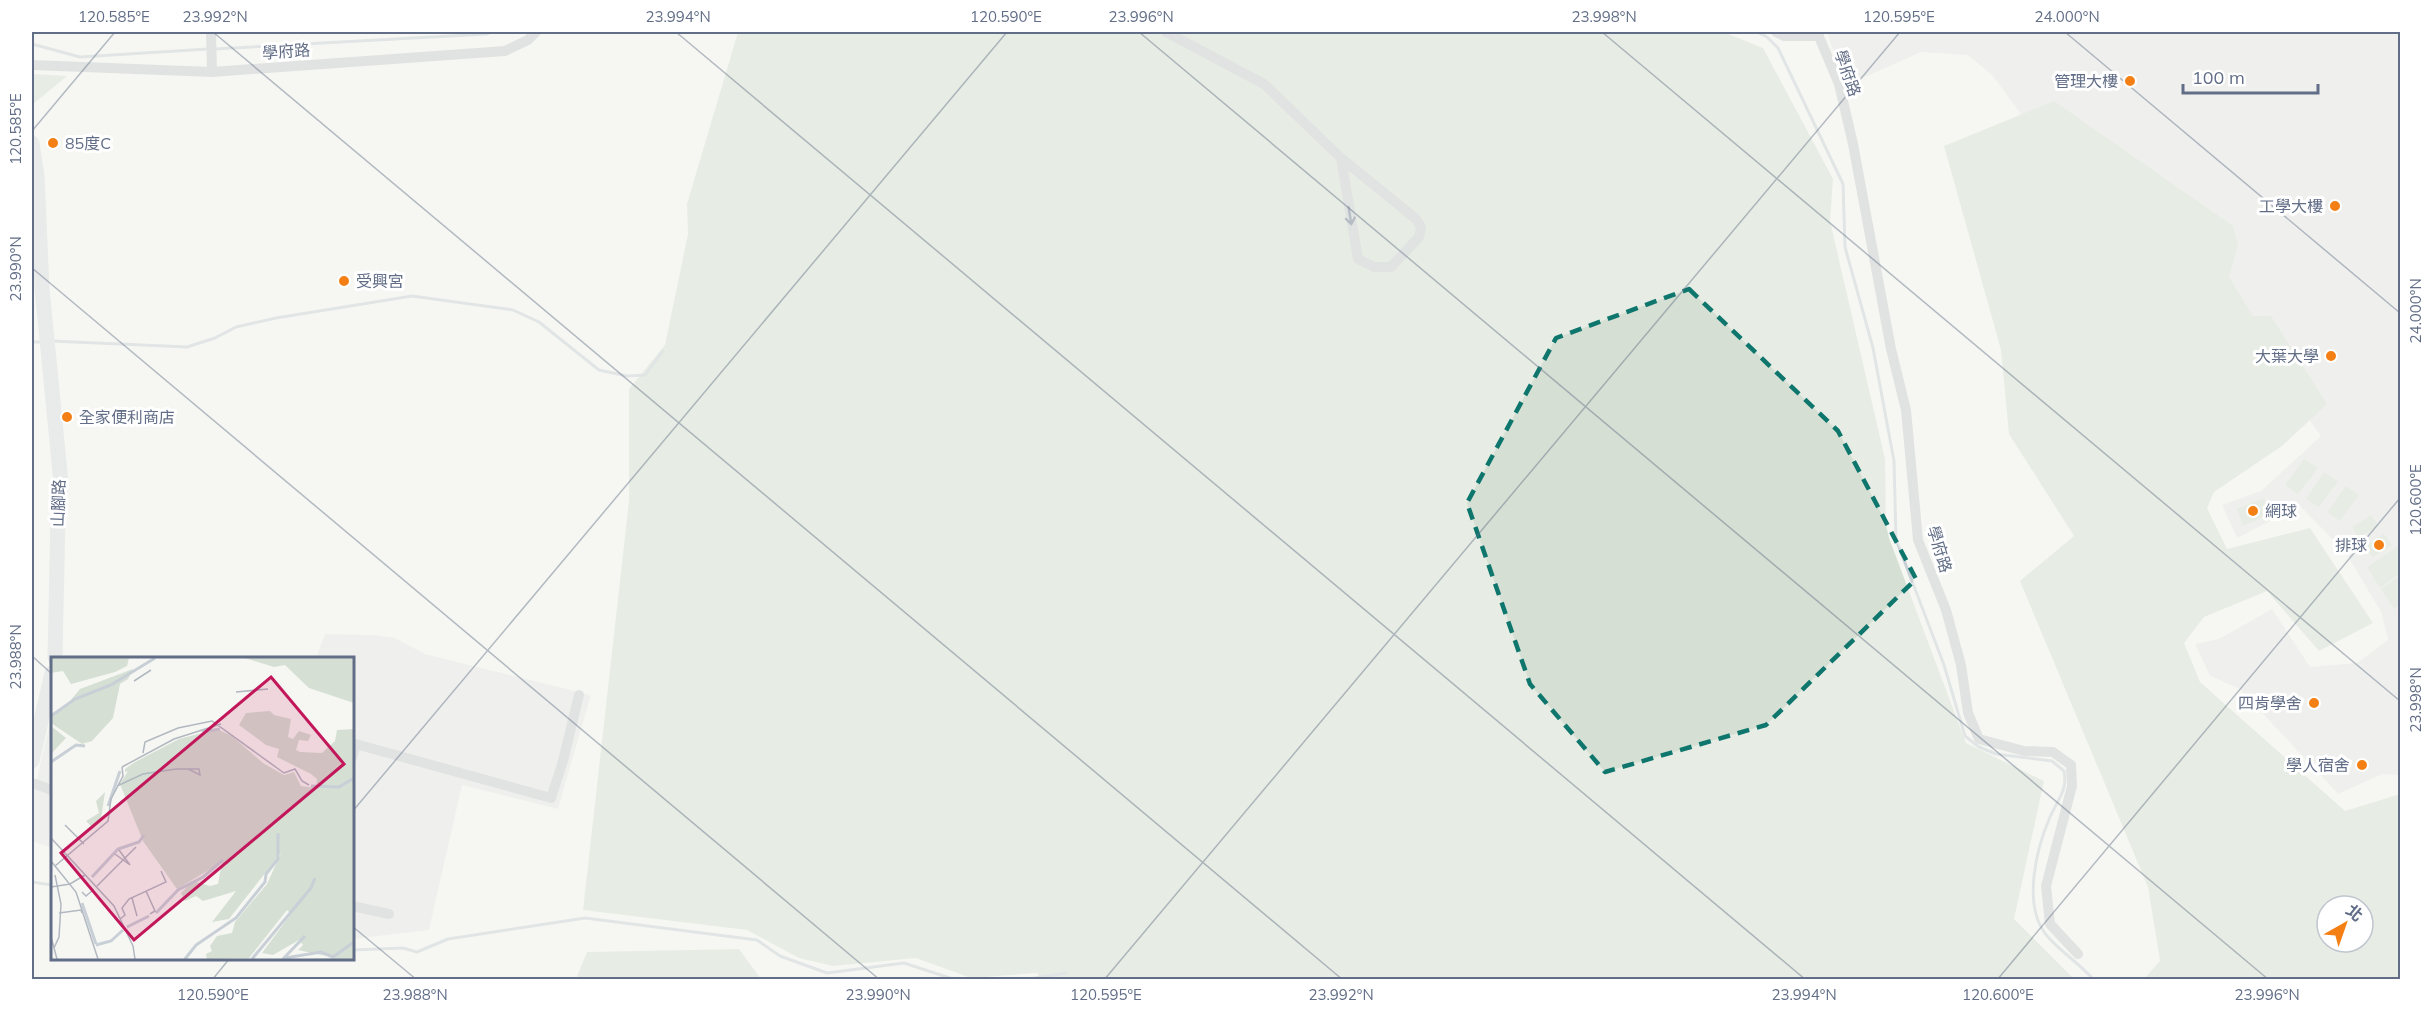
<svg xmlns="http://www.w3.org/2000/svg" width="2432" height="1011" viewBox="0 0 2432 1011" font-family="Mulish,'Noto Sans TC',sans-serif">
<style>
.built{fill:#e6e7e6}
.green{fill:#d5dfd3;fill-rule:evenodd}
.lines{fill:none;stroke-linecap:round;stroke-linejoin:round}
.stream{stroke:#c8cfd6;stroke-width:3}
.minor{stroke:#c8cbcf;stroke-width:10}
.secondary{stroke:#d9dbe1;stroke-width:15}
.oneway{stroke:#6c778e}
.marked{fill:none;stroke:#0f766e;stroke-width:4.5;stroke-dasharray:12 8;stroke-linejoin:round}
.ticks{fill:none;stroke:#626e87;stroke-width:1.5;stroke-opacity:0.45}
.poi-dot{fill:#f48015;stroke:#fff;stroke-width:2}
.labels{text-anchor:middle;stroke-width:6;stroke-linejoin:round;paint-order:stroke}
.street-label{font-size:16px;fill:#626e87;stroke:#fff}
.poi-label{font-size:16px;fill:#626e87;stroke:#fff;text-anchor:end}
.inset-river{fill:none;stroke:#c8cfd6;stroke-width:3}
.inset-road{fill:none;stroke:#b2b8c1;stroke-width:1.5}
.view{fill:#c2185b;fill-opacity:0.15;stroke:#c2185b;stroke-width:3}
.inset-edge{fill:none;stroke:#626e87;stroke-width:3}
.neatline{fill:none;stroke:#626e87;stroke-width:2}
.ticks-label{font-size:15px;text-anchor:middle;fill:#626e87}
</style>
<rect width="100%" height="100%" fill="#f6f7f2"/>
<path class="built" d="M1827,32h573v743l-18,-1 -44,20 -98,-105 -30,-13 -15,-32 24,-5 53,-30 38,58 47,-4 31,-23 -7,-28 -35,-59 -46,-47 -63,32 -15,-33 39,-14 60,-55 -118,-159 -150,-119 -60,-82 -25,-21 -47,-3 -76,34z
M325,634l49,1 21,3 30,16 166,41 -33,114 -96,-24 -33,145 -76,9 -1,-281h-36z
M52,714v134l-20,-7v-41z"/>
<path class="green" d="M738,32h985l40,16 70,131 -3,42 55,238 1,66 3,13 77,205 78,38 -30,138 60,60 -1033,1 -4,-7 -66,5 -55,-20 -83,8 -34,-8 -52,-28 -164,-20 46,-409v-112l36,-44 23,-111 -1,-30z
M32,74l35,2 -35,29z
M2054,101l179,125 5,19 -9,32 24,39h18l56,88 -45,42 -68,46 -7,16 20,41 83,-21 63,95 -54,28 -52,-60 -63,26 -20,26 16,39 145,129 55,-17v185h-256l16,-18 -12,-74 -128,-306 54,-45 -65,-102 -8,-84 -57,-204zM2327,906h36v36h-36z
M2304,459l14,9 -20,26 -13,-9z
M2324,472l14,9 -19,26 -13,-8z
M2346,486l13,9 -19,26 -13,-9z
M2264,498l6,16 -27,12 -6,-17z
M2371,515l8,11 -21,12 -6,-11z
M2384,534l8,11 -20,12 -7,-11z
M2400,545v28l-20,15 -13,-21z
M2400,576v29l-6,4 -13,-20z
M739,949l22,30h-185l11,-27z"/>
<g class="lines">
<path class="stream" d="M1757,32l10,5 11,11 65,136 2,63 28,101 21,113 2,78 48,126 21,71 14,11 17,7 56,7 12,10c4,19 -6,28 -14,46 -14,32 -28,90 -3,119 14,16 33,28 47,44
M32,44l48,13 128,-8
M215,49l272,-15 4,-2
M52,341l135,6 28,-9 21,-11 40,-9 136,-22 101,14 26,12 60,48 28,6 18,-1 18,-24
M32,342h10
M32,882l20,3
M352,950l51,-2 14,4 31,-13 137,-21 172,22 23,16 47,17 77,-10 52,17
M1023,980l43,-7"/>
<path class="minor" d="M211,32l1,40
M1166,32l98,52 77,74 75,61 5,8 -2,10 -28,30h-17l-16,-8 -17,-101
M1776,32l8,4h35
M1817,32l22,52 14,60 38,205 15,61 12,130 28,70 15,55 7,48 11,26 45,12 29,1 18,13 1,21 -26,100 4,38 28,30
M32,65l180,7 293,-21 23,-11 8,-8
M352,743l199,55 12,-37 16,-66
M352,758l4,-14
M32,783l20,7
M352,906l37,8"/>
<path class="secondary" d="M32,143l5,33 5,112 19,195 -3,34 -3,141
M32,761l20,-88"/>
</g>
<defs><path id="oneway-shaft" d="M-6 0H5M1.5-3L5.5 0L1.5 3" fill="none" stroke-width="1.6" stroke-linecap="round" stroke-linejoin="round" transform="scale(1.5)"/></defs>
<use class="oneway" href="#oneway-shaft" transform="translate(1350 216) rotate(81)"/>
<path d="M0 0H2432V1011H0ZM1689,289l149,142 78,148 -150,146 -161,47 -75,-88 -63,-181 89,-165z" fill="#f6f7f2" fill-opacity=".55" fill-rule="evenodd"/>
<path class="marked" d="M1689,289l149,142 78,148 -150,146 -161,47 -75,-88 -63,-181 89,-165z"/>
<path class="ticks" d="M213,32l1130,948M676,32l1130,948M1139,32l1130,948M1602,32l798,669M2065,32l335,281M32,131l83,-99M32,268l848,712M32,656l20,18M352,812l655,-780M352,926l65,54M212,980l18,-22M1104,980l796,-948M1997,980l403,-482"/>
<g class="poi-dot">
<circle cx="2130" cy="81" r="6"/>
<circle cx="53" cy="143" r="6"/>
<circle cx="2335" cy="206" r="6"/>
<circle cx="344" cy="281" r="6"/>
<circle cx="2331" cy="356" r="6"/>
<circle cx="67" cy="417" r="6"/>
<circle cx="2253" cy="511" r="6"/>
<circle cx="2379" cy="545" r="6"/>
<circle cx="2314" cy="703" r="6"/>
<circle cx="2362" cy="765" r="6"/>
</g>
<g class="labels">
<g class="street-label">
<text transform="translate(286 51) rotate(-4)" y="6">學府路</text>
<text transform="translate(1848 73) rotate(71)" y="6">學府路</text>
<text transform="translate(58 503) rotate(-88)" y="6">山腳路</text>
<text transform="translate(1940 549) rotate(73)" y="6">學府路</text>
</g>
<g class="poi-label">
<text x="2118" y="87">管理大樓</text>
<text x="65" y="149" text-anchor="start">85度C</text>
<text x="2323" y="212">工學大樓</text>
<text x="356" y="287" text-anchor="start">受興宮</text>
<text x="2319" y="362">大葉大學</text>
<text x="79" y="423" text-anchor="start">全家便利商店</text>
<text x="2265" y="517" text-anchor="start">網球</text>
<text x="2367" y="551">排球</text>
<text x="2302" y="709">四肯學舍</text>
<text x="2350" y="771">學人宿舍</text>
</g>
</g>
<g transform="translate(51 657)">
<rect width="303" height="303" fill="#f6f7f2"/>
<path d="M0,1h78l-2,8 -12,6 -44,12 -8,-13 -12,2zM194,1h109v45l-45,-15 -24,-23 -11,2zM82,12l-5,10 -8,5 -7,34 -21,23 -10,3 -31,-21v-7l14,-9 15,-18zM219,54l4,4 17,4 -3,18 5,2 6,-8 12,4 -3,6 -9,-1 -3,10 4,2 22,1 13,-12 2,-11 17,-1v230h-51l33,-1 -38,-8 5,-5 -4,-5 -26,15 -11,-2 29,-39 -4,-4 -38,48 -42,1 -1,-5 6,-3 -2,-5 7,-10 15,-3 3,-11 32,-38 14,-31 -52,66 -17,3 24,-31 -33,10 -7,-5 -11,5 -4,-8 12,-12 17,5 8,-2 4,-22 -45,27 -34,-48 -23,-57 8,-13 -3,1v-3l10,-7 44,-23 38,-10 15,7 31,27 21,12 10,-3 7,14 15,2 1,-9 -6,-5 -34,-17 2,-8 -13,-4 -27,-20 7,-12zM0,69l15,12 -15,16zM54,135l-4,27 -9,8 -6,-6 13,-8 -3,-12z" fill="#d5dfd3"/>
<path class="inset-river" d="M0,59l24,-17 36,-14 44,-27M151,75l18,-3M0,105l25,-17 9,1M260,129l28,1 15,-9M57,149l12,-35M41,220l26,-28 21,-7 5,-7M31,246l14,41M105,256l22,-23 25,-13 20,-17M76,270l22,-11M45,288l15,-4 12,-11M234,301l36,-6 12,5 21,-15M134,302l11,-14 40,-27 29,-36 1,-8 12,-15v-26M201,302l59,-71 4,-10M232,302l22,-23"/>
<path class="inset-road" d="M83,24l17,-11M185,35l32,-3M92,96l2,-11 33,-14 34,-7 72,52 11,-4 7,12 7,4M71,110l52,-28 47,-15M66,129l26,-12 33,-5h23l1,6 -12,-6M14,168l19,19M0,181l63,68 19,40 2,13M68,193l11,15M64,197l15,11M0,204l25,31 22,67M4,209l53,-45 3,-22 12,-23 -1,-9M46,229l39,-39M0,230l19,-3 15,-9M95,234l9,20 -5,3M31,235l4,4 7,-6 -4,-4M81,241l5,18M8,256l22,-3 1,3M69,262l5,-4 -3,-7 7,-9 37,-17 -5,-11M0,280l6,22M3,291l5,-11 2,-33 -6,-29"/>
<path class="view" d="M220,20l73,87 -210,176 -73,-87z"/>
<rect width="303" height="303" class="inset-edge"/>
</g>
<rect width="2432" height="1011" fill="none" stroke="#ffffff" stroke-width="66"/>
<g transform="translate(2345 924) rotate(40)"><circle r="28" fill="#ffffff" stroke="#c0c5cf" stroke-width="1.5"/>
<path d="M0-4.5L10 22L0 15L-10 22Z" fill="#f48015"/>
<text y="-9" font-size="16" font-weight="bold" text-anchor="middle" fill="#626e87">北</text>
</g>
<path d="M2183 84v9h135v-9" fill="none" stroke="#626e87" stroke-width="3"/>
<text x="2192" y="84" font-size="18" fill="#626e87" stroke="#ffffff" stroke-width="4.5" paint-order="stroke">100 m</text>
<rect x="33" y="33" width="2366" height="945" class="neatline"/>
<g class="ticks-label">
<text x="114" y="22">120.585°E</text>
<text x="215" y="22">23.992°N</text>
<text x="678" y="22">23.994°N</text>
<text x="1006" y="22">120.590°E</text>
<text x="1141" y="22">23.996°N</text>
<text x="1604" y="22">23.998°N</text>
<text x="1899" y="22">120.595°E</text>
<text x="2067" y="22">24.000°N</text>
<text transform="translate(16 129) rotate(-90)" y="5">120.585°E</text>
<text transform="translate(16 269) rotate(-90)" y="5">23.990°N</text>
<text transform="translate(2416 311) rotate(-90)" y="5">24.000°N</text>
<text transform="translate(2416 500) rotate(-90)" y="5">120.600°E</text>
<text transform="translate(16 657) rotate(-90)" y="5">23.988°N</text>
<text transform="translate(2416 700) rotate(-90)" y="5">23.998°N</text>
<text x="213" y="1000">120.590°E</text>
<text x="415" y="1000">23.988°N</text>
<text x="878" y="1000">23.990°N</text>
<text x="1106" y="1000">120.595°E</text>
<text x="1341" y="1000">23.992°N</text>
<text x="1804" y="1000">23.994°N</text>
<text x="1998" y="1000">120.600°E</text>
<text x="2267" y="1000">23.996°N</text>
</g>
</svg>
